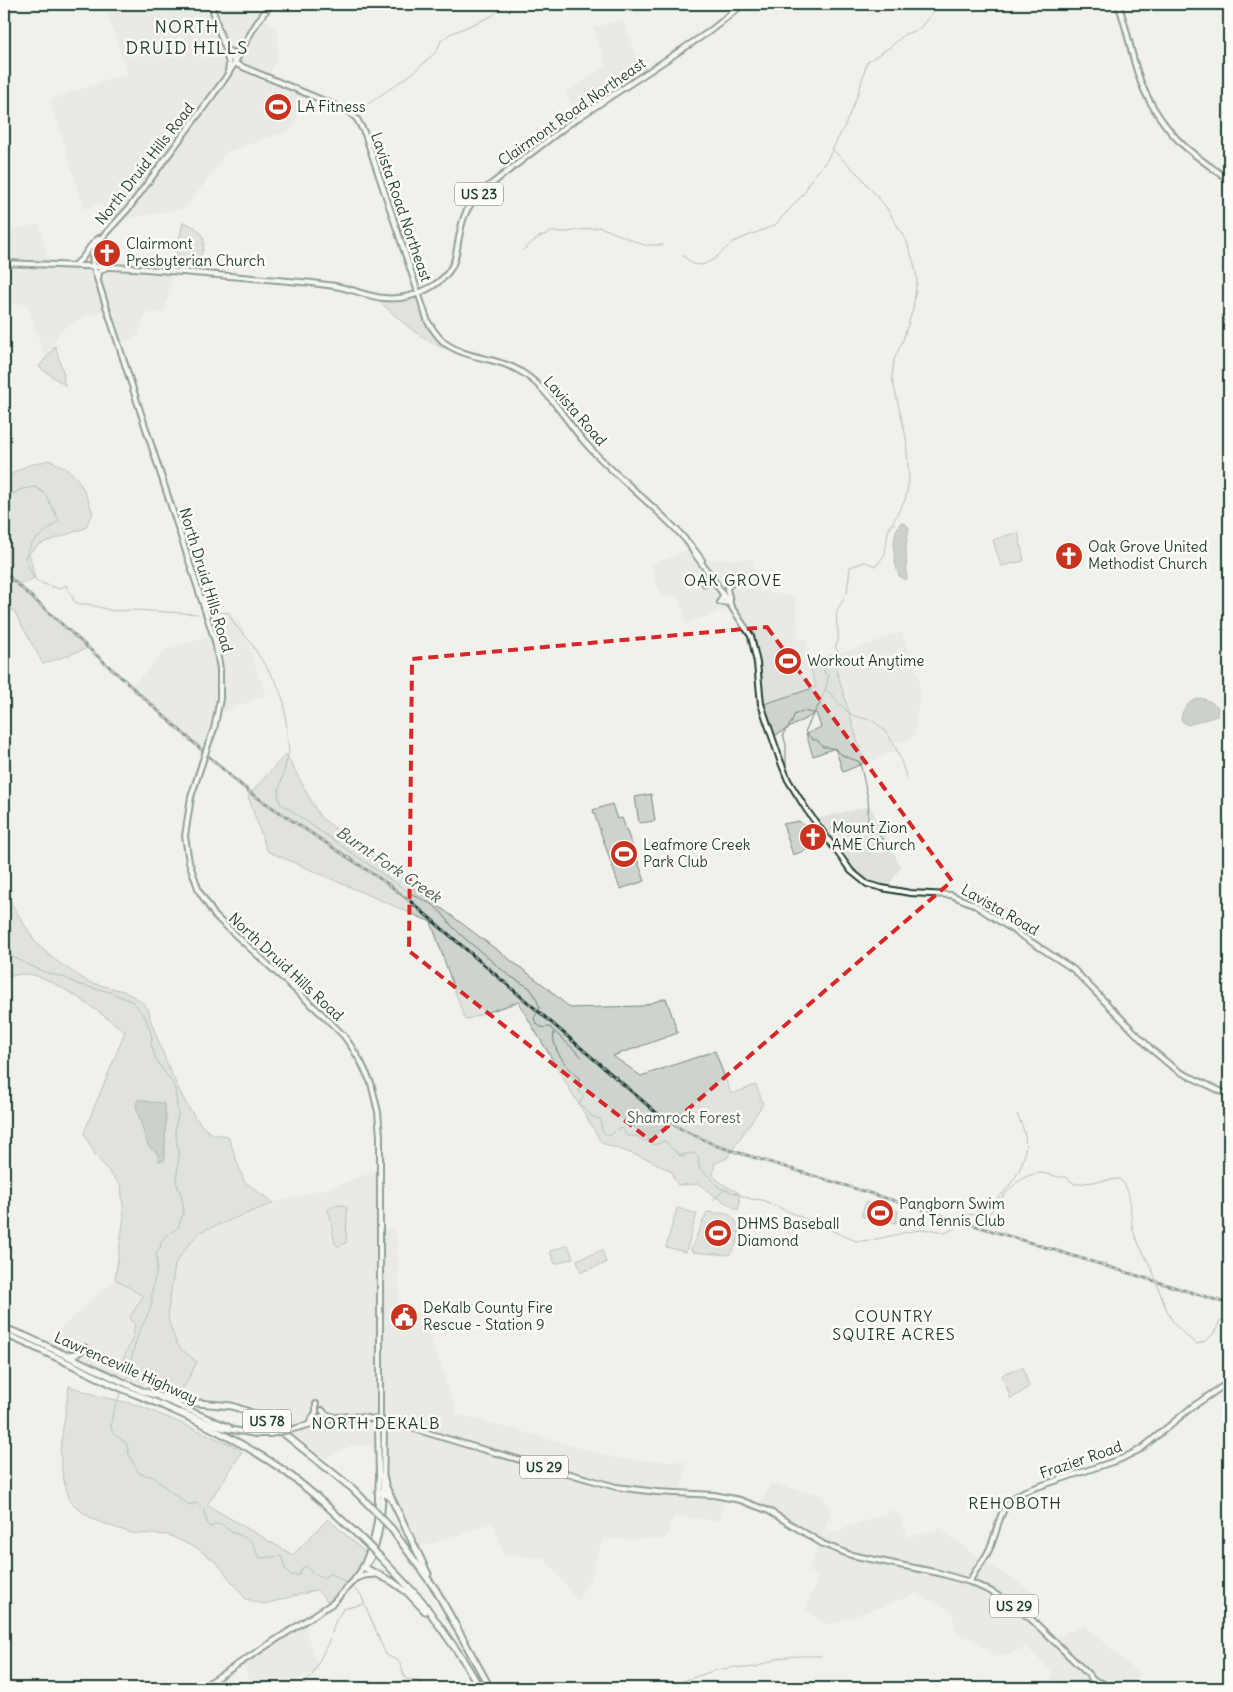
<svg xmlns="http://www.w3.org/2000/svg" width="1233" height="1692" viewBox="0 0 1233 1692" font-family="Delius,sans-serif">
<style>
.built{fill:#dfe2dc}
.green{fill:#cdd3cd;stroke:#768880;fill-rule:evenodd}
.water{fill:#9faca4;stroke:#6c8077}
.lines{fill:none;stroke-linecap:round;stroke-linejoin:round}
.stream{stroke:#6c8077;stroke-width:1}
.major-casing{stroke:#1f3d34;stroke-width:8}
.highway-casing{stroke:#1f3d34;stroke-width:9}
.major{stroke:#fdfcf7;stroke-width:4}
.highway{stroke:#fdfcf7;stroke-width:5}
.rail-casing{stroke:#1f3d34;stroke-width:3}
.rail{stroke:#fdfcf7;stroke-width:1;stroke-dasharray:4;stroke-linecap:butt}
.major-bridge-casing{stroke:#1f3d34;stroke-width:8;stroke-linecap:butt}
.highway-bridge-casing{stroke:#1f3d34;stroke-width:9;stroke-linecap:butt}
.major-bridge{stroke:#fdfcf7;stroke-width:4}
.highway-bridge{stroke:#fdfcf7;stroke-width:5}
.marked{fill:none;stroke:#d62828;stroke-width:4;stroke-dasharray:10 6;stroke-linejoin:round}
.labels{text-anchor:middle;stroke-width:5;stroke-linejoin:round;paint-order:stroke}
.shield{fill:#fdfcf7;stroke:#62766e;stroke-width:1}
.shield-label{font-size:14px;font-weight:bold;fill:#1f3d34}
.poi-label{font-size:15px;fill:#1f3d34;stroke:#fdfcf7;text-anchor:start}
.street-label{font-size:15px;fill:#1f3d34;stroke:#fdfcf7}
.park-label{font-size:15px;fill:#425b53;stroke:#fdfcf7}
.neighbourhood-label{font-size:16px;letter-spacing:1px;fill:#1f3d34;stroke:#fdfcf7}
.water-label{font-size:16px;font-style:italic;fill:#455e56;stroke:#fdfcf7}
.quarter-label{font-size:18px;letter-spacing:1px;fill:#1f3d34;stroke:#fdfcf7}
</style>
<rect width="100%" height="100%" fill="#f0f1eb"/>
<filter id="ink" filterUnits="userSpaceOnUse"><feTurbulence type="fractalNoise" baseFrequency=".02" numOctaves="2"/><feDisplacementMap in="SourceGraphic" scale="10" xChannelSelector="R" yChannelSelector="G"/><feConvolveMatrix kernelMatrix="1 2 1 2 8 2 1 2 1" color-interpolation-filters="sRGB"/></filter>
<g filter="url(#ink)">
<path class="built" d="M104,4h148l10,13 16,13 -1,28 -10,22 38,14 -12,35 -66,23 -41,56 -68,12 -8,8 -8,-25 -18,6 -34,-109 77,-27z
M623,20l21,55 -64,42 -15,-24 41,-27 -12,-39z
M40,224l10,42 123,6 -9,40 -18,1 -8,23 -21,8 -12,-34 -22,8 -22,12 -16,26 -19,-53 -22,3v-75z
M692,548l10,12 50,-1 9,32 34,6 4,41 9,2 1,23 7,23 -56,19 -2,-8 2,-27 -6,-26 -23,-37 -44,17 -11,-30 -15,4 -10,-33z
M204,608l36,13 26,75 -49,18 -10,42 -77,-68 36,-38 47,-15z
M902,632l17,46 1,12 -6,47 -20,6 2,8 -32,12 -32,-108 42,-12v-2z
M870,806l31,61 -16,24 -17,-7 -18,-13 -38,-51z
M378,1170l2,60h15l1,3 4,77 21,2 37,102 162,45 66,3 -5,31 44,4 -6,24 -46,-5 -7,23h-63l-11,35 -14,27 -33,-43 -41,-3 -11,-32 -73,24 -49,-102 -21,1 -25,12 -63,-47 -23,-10 -58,-3 -21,-4 -35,-13 -41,-22 -10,-7 -33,-5 74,-68 28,17 -14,23 6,5 -2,13 -13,30 27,15 50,-20 -17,-14 -4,-6 -7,-19 -1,-11 7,-48 14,-20 11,-12 15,-7 58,-22 65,-18z
M771,1484l53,11 6,19 -7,22 73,-26 12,27 32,-8 40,30 52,32 -11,19 32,29 31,-15 56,51 -18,13h-74l5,-15 -26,-26 -30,11 -23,-18 -18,-6 -4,-24 -36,-16 -87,31 -23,-15 12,-35 -10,-4 11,-26 -62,-37z
M303,1622l16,49 -51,17h-17l-8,-28z"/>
<path class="green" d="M183,222c17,6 26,15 18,33l-9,3 -16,-2z
M415,293c9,17 14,36 28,48 5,5 15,8 21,12 -36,-5 -61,-30 -87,-54l23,-2z
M55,346l9,29 -1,5 3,6 -27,-19z
M49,460c30,12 33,25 44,53l-8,15 -45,16 -11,9 6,25 -18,7 71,63 -45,16 -29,-53 -10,-4v-129l22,-12z
M1018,532l6,29 -23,5 -8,-26z
M832,655l32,108 -21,9 -8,-24 -22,8 -7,-22 15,-7 -5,-14 -42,23 -10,-32 52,-17 -7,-24z
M286,754l34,63 225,169 25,22 72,-2 24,-8 12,35 -65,23 28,20 74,-25 16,43 25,-9 7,19 -36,54 -13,6 -1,11c7,8 15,13 25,17l2,11 -2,7 -25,-15 -14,-11 -21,1 -5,-8 -1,-5 -22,-12 -48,-17 -84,-141 -53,18 -34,-98 -164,-71 -19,-55z
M651,794l4,27 -16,2 -4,-26z
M612,804l5,15 5,-1 23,63 -25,8 -27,-79z
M799,821l8,7 -1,7 6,13 -19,7 -10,-31z
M5,860l5,8 -6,24 32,51 19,17 33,22 35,9 13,7 9,7 4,6 1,8c12,31 33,94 59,113 5,3 13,3 19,4l16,45 29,22 -73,29 -11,12 -14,20 -7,48 1,11 7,19 4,6 17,14 -13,25c-21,8 -47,-9 -64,-21l13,-29 2,-13 -6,-5 14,-23 -28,-17 9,-63 -3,-30 -25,-30 -12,-23c13,-35 29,-68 41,-102 -23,-16 -76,-59 -102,-57 -6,0 -13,3 -19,4v-114zM144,1100l5,2 14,1 1,1 2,13 -1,42 -17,-13 -12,-40z
M866,1202l32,9 -2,12 -13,-3 -1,1 -21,-5z
M344,1205l3,3 -1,35 -8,3 -3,-2 -5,-28 -2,-6 5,-4z
M677,1208l20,6 -11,38 -20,-5z
M707,1212l21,2c16,10 12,29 1,41l-37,-3 -1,-3z
M568,1245l5,13 -18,6 -5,-13z
M602,1250l4,13 -25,9 -4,-12z
M1023,1367l6,20 -18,12 -9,-23 3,-3z
M69,1386l33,11 36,8 92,39 12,8 -35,53 86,50 35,-36 39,35 -13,23 -24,29 -5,-7 -9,-9 -52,14 -18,-5 -30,-37 -18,-13 -29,-14 -38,-2 -37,-13 -13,-9 -11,-10 -7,-23 -3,-28z"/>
<path class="water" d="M901,522l7,4 1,3 -3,16 1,34 -2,1 -6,-4c-6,-17 -9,-39 2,-54z
M1201,698l10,4 7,5 -1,9 -29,9 -5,-3 -2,-3c1,-11 9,-19 20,-21z
M139,1099l10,3 14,1 1,1 2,13 -2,44h-5l-2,-8 -9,-7 -12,-40 1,-5z"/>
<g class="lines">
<path class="stream" d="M368,104l46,-32 22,-20 5,-11 9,-7 42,-18 14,-12
M832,149l28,27 26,31 21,35 8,25 2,13 -4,29 -10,31 -9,20 -2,18 14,59 3,43 -4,20 -17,31 -3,23 -9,12 -11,-4 -15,5 -3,26
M523,250l16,-13 12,-5h16l33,-5 44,18h19
M682,255l11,9 9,1 11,-5 20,-18 42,-17 30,-33 4,-10 18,-22 19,-37 12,-29 9,-32 22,-14 16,-14 13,-4 22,-26
M4,498l18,-9 14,-2 9,7 14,26 -27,23 -7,14c10,27 8,23 34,32l7,-4 9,17 5,2h8l25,7 21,-1 64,4
M893,523l4,4
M845,598c-3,4 -7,9 -8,14 -3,15 6,21 -2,36l4,4c-7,9 -15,5 -15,21l5,3c-3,8 -3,16 -8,22l1,3c-8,10 -12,20 -17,31l8,8h4l6,7c9,0 12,2 18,7 5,4 13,5 19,8 2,12 6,25 8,38 2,9 -3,18 3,26 3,5 9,10 13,15
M211,613l5,-1 13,1 5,11 15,16 27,42 8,20 5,50 -11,42 2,9 128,89 25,13 9,8 10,13 9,9 47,40 22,13 5,8 5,12 -6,10c2,8 8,11 16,9l4,5c-3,18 13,35 25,46v14l5,4 -4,5v4l5,3 6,8 10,3c0,8 -1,14 9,17l7,-7 5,-1 5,8h10l7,5 7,-1 3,5 11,-4 5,6 10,8 14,-2 4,4 1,11 12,10 7,9 33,12 11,1 94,41c29,1 63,-19 89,-8l14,-7 3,-10c8,-3 13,-1 21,1l6,-3c13,-16 29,-41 53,-41 8,1 15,5 24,4l9,7 44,-5c15,10 10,35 14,51 5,17 18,33 23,50
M826,690c9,6 14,16 22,22 8,7 20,5 28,11 18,12 25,37 31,57
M786,765v-20l-3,-11 9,-12 2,-7 8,-4 11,2
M4,949l11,9 29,14 22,6 11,6 33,8 23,10 12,15 5,13 2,8 -1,6 5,16 16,23 3,7 3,24 -3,15 4,27 -3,26 5,12 3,17 -6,17 -14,9 -3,5 -1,6 -4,4 1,16 -5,23v10l-2,9 -12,24 -9,32 -2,16
M555,1032l27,25
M679,1155l3,2 4,-1
M713,1200l11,-10
M975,1214c27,-13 55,-46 50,-78 -1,-7 -5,-15 -8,-22
M1157,1284c10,29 14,42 40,60 12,-3 19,-11 22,-22l6,-4h4
M121,1392c-4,9 -15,33 -7,42 4,4 9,6 13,10l2,10 9,18c5,4 10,3 16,5 5,3 7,8 12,11 8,6 15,11 23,17l8,-2c11,5 6,17 13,24l7,-3h5l8,7 16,7 6,4 6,14 3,2 21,-2 3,13 6,6h8l3,-7 4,-2 5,6 11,6 7,-4h3l16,10
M351,1586l10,9 25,60 13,6 6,17 12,3 11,7
M332,1633l3,-11 8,-13 20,-5
M301,1688l12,-14 17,-35
M662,1688l54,-18 19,-3 10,1 11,-1 23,-9 17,-2h25"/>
<g class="major-casing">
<path id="major" d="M211,4c7,20 10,46 27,61l108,45 11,9 8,15 63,188c5,7 10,16 17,21 23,17 54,14 78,30 28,18 43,50 66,74 36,39 81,69 113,113l-1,2
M1118,4c9,22 12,47 20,70 7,23 23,48 40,66 14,15 34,27 51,40
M227,50l6,3 8,-2
M226,52l3,12 -1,8
M4,263l130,5 179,15c11,2 21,2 31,5 13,3 26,9 40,10 28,3 67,-14 72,-44 5,-26 5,-43 25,-62l88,-68 141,-93 33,-27
M74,265c12,-6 13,-19 25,-27
M98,280l1,-8 6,-4
M689,544l5,9 14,19 43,64 6,27 4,41 19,56 8,20 18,29 45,62 16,13 15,4 28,5 41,2 22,9 100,65 78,80 19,16 10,7 49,23
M705,584l3,-3 1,-6
M723,595l-3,7 10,1
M730,601l-3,-12 2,-4 5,-3
M208,745l6,-16 6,-30v-30l-5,-28 -122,-375 -1,-13 5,-10 32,-35 95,-128c18,-25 26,-54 48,-76
M160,1398l69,29
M322,1410l3,4 10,3
M181,1412l41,16 34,6h14
M309,1424l7,-12v-8
M293,1429l45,-12 14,-1 15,2 28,5 76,23 145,41 41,5 57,3 26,5 29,11 54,33 28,11 88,18 31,9 20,9 19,12 22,16 58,56 10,13
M363,1567c24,-14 20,-111 21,-138l-4,-9
M970,1582c3,-11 13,-19 18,-30 13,-24 7,-47 37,-61l96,-32 20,-10 51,-42 37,-25
M1094,1681l8,2 6,5
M201,1688l132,-85 23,-25 7,-11 6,-15 5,-15 3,-16 2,-46 -1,-47 2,-8v-284l-2,-24 -7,-29 -10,-21 -10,-16 -7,-10 -18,-18 -111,-102 -16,-25 -10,-29 -4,-26 6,-39 11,-34"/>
</g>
<g class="highway-casing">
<path id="highway" d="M4,1328l21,8 117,55 33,10 57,5 23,8 17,10 81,65 15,15
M4,1334c38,15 73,34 110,51 17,8 35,14 52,22 41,18 81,38 117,63 29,21 54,45 80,70
M67,1355l9,-1 9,-6
M383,1476l3,11 42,87
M378,1492l8,2 5,4
M391,1528l45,62 54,98
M380,1557l42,44 40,57 18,30
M363,1567l30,15 14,10 18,19
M356,1578l8,-3 11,-1"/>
</g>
<use href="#major" class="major"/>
<use href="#highway" class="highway"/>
<g class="rail-casing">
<path id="rail" d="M4,572l230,207 18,15 136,90 23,18 248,213 22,14 36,17 512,158"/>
</g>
<use href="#rail" class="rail"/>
<g class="major-bridge-casing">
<path id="major-bridge" d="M202,763l6,-18
M270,1434l23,-5"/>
</g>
<g class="highway-bridge-casing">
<path id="highway-bridge" d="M368,1504l23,24
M363,1540l17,17"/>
</g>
<use href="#major-bridge" class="major-bridge"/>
<use href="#highway-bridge" class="highway-bridge"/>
</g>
</g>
<path d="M0 0H1233V1692H0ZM767,627l185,254 -301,260 -242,-190 3,-292z" fill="#f0f1eb" fill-opacity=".55" fill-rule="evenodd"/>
<path class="marked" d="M767,627l185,254 -301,260 -242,-190 3,-292z"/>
<defs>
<g id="stadium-disc" transform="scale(1.4375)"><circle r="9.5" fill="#c8321e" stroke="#fdfcf7"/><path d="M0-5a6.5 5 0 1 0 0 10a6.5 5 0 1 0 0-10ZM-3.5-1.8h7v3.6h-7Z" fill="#fff"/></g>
<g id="church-disc" transform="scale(1.4375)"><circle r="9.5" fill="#c8321e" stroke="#fdfcf7"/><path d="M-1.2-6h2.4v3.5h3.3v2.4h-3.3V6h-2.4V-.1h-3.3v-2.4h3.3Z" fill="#fff"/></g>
<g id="civic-disc" transform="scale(1.4375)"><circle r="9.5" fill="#c8321e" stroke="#fdfcf7"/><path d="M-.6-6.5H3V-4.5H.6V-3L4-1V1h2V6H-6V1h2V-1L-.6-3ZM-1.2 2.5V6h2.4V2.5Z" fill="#fff"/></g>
</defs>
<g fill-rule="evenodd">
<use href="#stadium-disc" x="278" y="107"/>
<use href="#church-disc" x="107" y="253"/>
<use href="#church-disc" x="1069" y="556"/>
<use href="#stadium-disc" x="788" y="661"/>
<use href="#church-disc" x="813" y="837"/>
<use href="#stadium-disc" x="624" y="854"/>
<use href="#stadium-disc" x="880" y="1213"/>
<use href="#stadium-disc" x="718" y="1233"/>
<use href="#civic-disc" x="404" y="1317"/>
</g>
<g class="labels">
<g class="shield">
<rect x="455" y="182.5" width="48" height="23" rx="4"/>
<rect x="243" y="1409.5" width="48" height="23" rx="4"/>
<rect x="520" y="1455.5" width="48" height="23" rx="4"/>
<rect x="990" y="1594.5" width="48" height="23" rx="4"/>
</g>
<g class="shield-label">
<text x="479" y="199">US 23</text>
<text x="267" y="1426">US 78</text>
<text x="544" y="1472">US 29</text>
<text x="1014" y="1611">US 29</text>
</g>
<g class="poi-label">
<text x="297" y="112">LA Fitness</text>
<text x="126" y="249">Clairmont<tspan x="126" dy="17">Presbyterian Church</tspan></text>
<text x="1088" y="552">Oak Grove United<tspan x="1088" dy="17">Methodist Church</tspan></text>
<text x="807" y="666">Workout Anytime</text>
<text x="832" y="833">Mount Zion<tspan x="832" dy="17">AME Church</tspan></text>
<text x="643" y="850">Leafmore Creek<tspan x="643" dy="17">Park Club</tspan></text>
<text x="899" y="1209">Pangborn Swim<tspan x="899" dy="17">and Tennis Club</tspan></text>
<text x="737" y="1229">DHMS Baseball<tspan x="737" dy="17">Diamond</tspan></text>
<text x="423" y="1313">DeKalb County Fire<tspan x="423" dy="17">Rescue - Station 9</tspan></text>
</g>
<g class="street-label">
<text transform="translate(572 112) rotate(-35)" y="5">Clairmont Road Northeast</text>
<text transform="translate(145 164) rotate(-52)" y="5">North Druid Hills Road</text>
<text transform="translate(401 207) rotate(71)" y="5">Lavista Road Northeast</text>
<text transform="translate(575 411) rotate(49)" y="5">Lavista Road</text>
<text transform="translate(206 580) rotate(73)" y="5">North Druid Hills Road</text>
<text transform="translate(1000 910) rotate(30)" y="5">Lavista Road</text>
<text transform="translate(286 967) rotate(43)" y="5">North Druid Hills Road</text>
<text transform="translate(126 1368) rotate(24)" y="5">Lawrenceville Highway</text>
<text transform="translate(1081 1460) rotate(-19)" y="5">Frazier Road</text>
</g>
<g class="park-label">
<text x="684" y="1123">Shamrock Forest</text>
</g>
<g class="neighbourhood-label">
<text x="733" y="586">OAK GROVE</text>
<text x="894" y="1322">COUNTRY<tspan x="894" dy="18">SQUIRE ACRES</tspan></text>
<text x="376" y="1429">NORTH DEKALB</text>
<text x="1015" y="1509">REHOBOTH</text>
</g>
<g class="water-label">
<text transform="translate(389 864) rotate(34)" y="6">Burnt Fork Creek</text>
</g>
<g class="quarter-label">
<text x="187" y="33">NORTH<tspan x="187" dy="21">DRUID HILLS</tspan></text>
</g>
</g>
<rect width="1233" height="1692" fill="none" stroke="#fdfcf7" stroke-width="20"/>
<rect x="10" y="10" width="1213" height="1672" fill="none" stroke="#1f3d34" stroke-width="2" filter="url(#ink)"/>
</svg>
